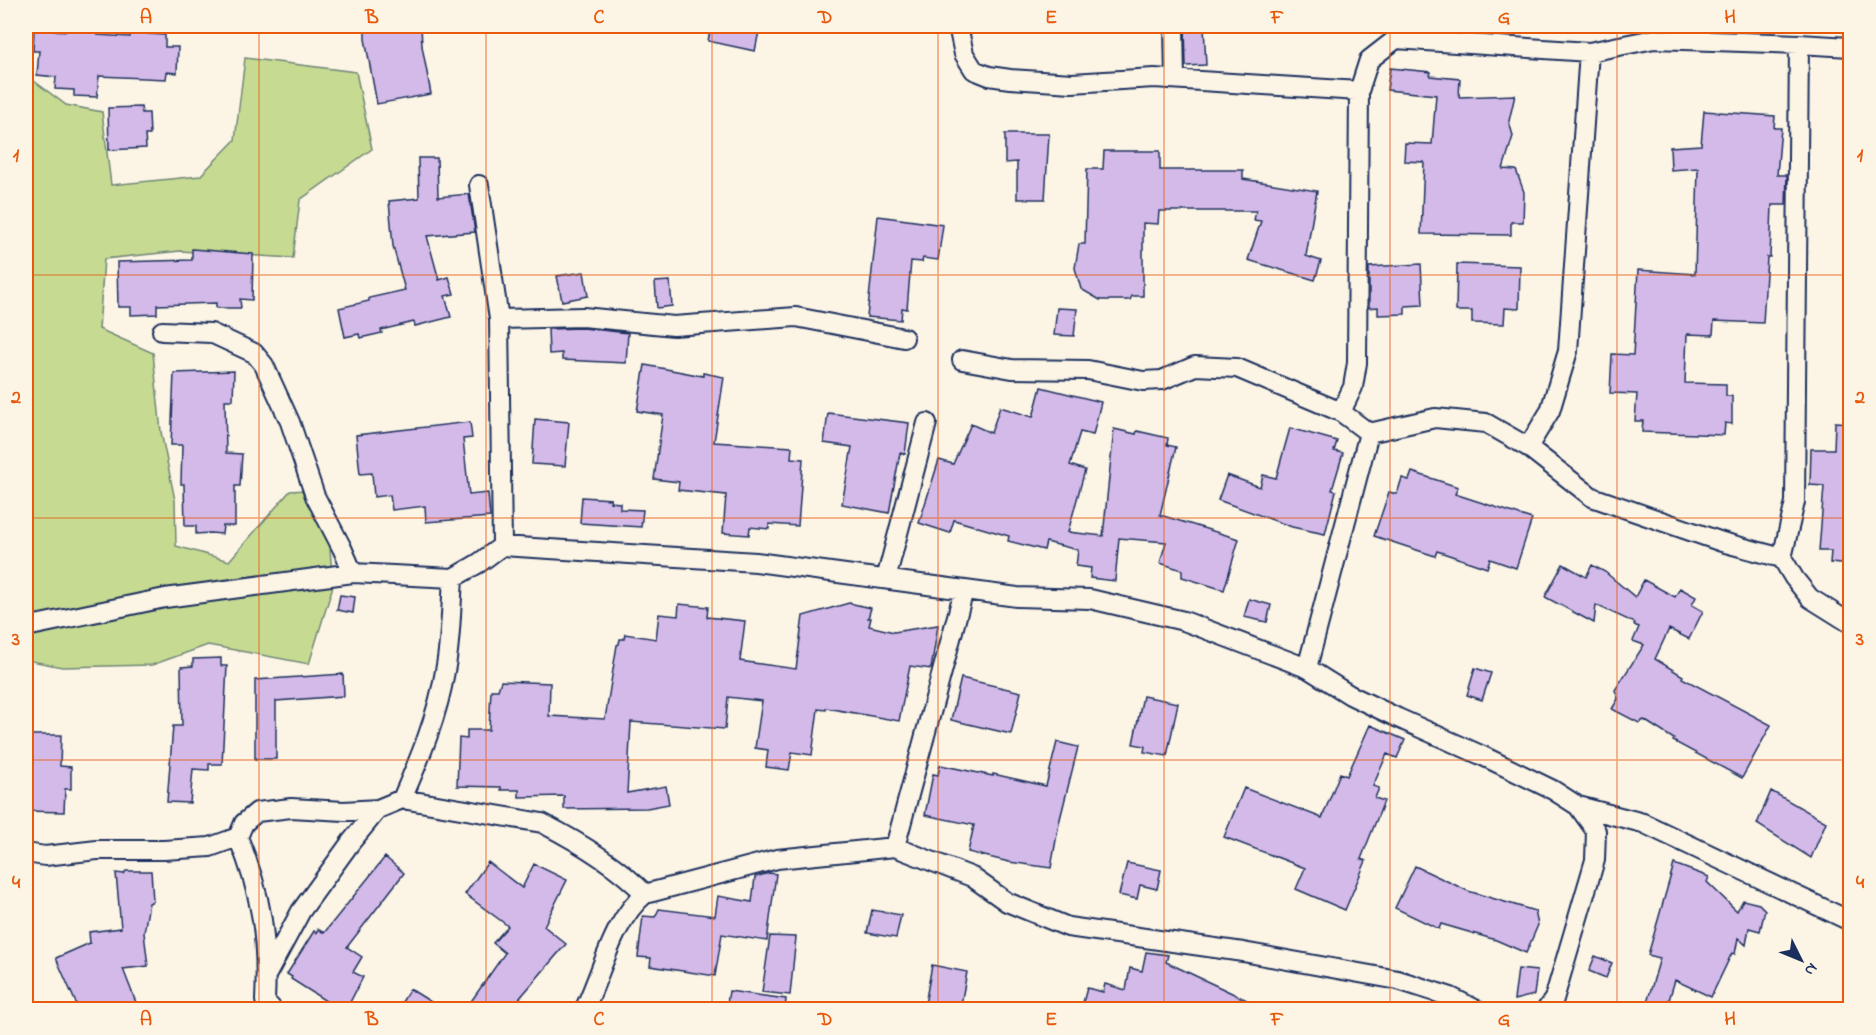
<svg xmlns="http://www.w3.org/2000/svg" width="1876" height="1035" viewBox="0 0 1876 1035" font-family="'Indie Flower',sans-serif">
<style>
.green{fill:#c6db91;stroke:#708578;stroke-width:1.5}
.building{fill:#d4bae8;stroke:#1b2f5e;stroke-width:1.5}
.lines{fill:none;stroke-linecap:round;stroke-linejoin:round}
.minor-casing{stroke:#1b2f5e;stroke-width:22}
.minor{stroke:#fcf5e5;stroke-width:18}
.grid{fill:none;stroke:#e8590c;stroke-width:1.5;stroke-opacity:0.55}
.neatline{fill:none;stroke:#e8590c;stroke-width:2}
.grid-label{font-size:20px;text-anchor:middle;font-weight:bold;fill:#e8590c}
</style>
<rect width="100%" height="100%" fill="#fcf5e5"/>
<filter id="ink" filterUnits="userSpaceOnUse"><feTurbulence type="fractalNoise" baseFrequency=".0167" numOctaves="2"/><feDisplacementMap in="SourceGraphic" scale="12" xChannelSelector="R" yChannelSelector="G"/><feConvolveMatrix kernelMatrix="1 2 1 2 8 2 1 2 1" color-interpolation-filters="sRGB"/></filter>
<g filter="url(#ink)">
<path class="green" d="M245,58l111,14 16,77 -72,51 -7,58 -113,-7 -76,8 -5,70 54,24 8,79 14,68 1,46 53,15 61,-70 16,-1 23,46 4,50 -24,78 -101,-19 -56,20 -90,2 -36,-7v-578l8,-1 32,24 36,7 9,73 89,-9 35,-36z"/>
<path class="building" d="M365,26h56l1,20 9,48 -54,10 -12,-65z
M711,26h49l-5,25 -47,-10z
M1185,26h19l2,39 -20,1z
M68,27l29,2v6l33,2v-8l18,1v4l17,1v12h13l-1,26 -10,-1 -1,7 -67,-3 -2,21 -23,-1v-6l-19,-1 1,-12 -19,-2 2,-24h-6l1,-22 33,2z
M1390,68l41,4 -1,4 30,3 -1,18 56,-2 -6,26 4,15 -10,33 13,1 8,22 -1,30h-12v13l-90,-1 3,-72 -20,-1 1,-18 27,1 4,-49 -49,-5z
M141,107l1,6h7l1,22h-5l1,13 -37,2 -1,-42z
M1704,111l71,5 -1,12h7l-4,47h10l-1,30h-14l-2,52h-3l-4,66 -49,-2 -1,14 -26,-1 -2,49 41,1v12h6v28l-7,-1 -1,12 -82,-3 1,-11h-8l2,-27 -27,-1 2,-39 21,1 5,-85 57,4 3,-106 -27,2 -1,-23 31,-2z
M1005,134h44l-4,65h-28v-37l-12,1z
M1104,151h56v19h83v9l74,12 -11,65 15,5 -6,19 -67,-20 13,-39 -7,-1 2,-9h-97l-1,13 -15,-1v73h-11l-2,4h-30l-19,-11 -6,-21 4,-24h6l2,-75h16z
M418,158h19l1,39 31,-3 6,38 -48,4 12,44 10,-3 5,17 -9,2 6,21 -36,9 -1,-4 -33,8 1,3 -22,5 -1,-4 -14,3 -6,-29 30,-7v-3l36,-8 -12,-44 -4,-45 30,-3z
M878,216l65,9 -5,35 -15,-2 -1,4 -11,-1 -4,48 -5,-1 -1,12 -34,-3z
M192,249l61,5 -1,46 -12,-1 1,9h-25v-5l-59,2v9l-26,1v-8h-13l-1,-45 75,-2z
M1421,264l2,41 -18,1v8l-27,1v-8l-9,1v-41z
M1457,264l63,2 -1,43 -14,-1 -1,16 -32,-1v-12h-16z
M584,272l4,24 -26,5 -5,-25z
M670,281l2,25 -15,2 -2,-26z
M1057,308l20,1 -3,27 -20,-1z
M583,328l45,5 -2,30 -64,-3v-7l-13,1 -1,-25z
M645,365l58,11v-3l21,4 -10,65 78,5 -1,11 12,1 -5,67 -29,-2v5l-19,-2 -1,8 -26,-2 3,-38 -48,-5 1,-8 -25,-3 9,-64 -26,-4z
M234,371l-1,29h-8l1,53 16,1 -2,32h-5v40h-12l-1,8 -12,-1 -14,1v-8h-11l-1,-42h-3l1,-39h-11l3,-72z
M1041,387l60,15 -8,33 -13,-3 -10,33 15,5 -17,62 35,4 11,-107 22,5 1,-3 31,7 -1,7 9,2 -16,68 79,24 -15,51 -42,-13v-7l-22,-7 6,-21 -47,-4 -4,43 -25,-3 1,-10 -15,-2 2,-16 -32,-8 -2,8 -36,-9 1,-5 -55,-16 -4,13 -31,-10 20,-63 14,4 18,-40 20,9 9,-26 33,10z
M828,413l81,10 -4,31 -5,-1 -11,60 -47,-9 10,-57 -28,-4z
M535,419l34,3 -4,44 -33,-2z
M470,422l2,16 -9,1 6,56 19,-2 2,24 -64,5 -1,-16 -33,4 -2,-15 -16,2 -2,-24 -12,1 -4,-39z
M1835,422l16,1v142l-21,-2 1,-12h-12l5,-65 -14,-1 1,-36h23z
M1290,428l47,13 -3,10 9,2 -11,37 4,1 -11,43 -33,-7 -74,-27 9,-25 33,12 3,-12 13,3z
M1412,472l46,15 -3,7 77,25 -16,49 -26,-9 -3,9 -50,-17 -2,5 -61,-20 15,-44 8,2 5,-16 7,2z
M582,497l29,2 -1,3 10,1v6l23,1 -2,17 -61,-4z
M1563,564l23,13 6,-12 13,7 30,25 9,-17 31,17 5,-9 16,9 -4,8 11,6 -14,28 -20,-10 -14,30 28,17 -1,2 89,47 -29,53 -69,-37 1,-2 -30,-19 -5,3 -27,-14 6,-10 -3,-9 29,-45 -11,-4 6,-14 -5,-2 1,-2 -39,-18 -2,18 -49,-26z
M340,595l15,2 -2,16 -16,-3z
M1249,599l22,6 -4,17 -23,-5z
M849,603l22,5 -3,10h3l-2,8 25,6 44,-7 -7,44 -21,-3 -11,55 -73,-13v2l-8,-1 -6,46 -20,-3 -3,18 -23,-3 2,-17 -13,-2 7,-47 -34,-4 -3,32 -94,-7 -4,71 39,-7 3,18 -22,4 -83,1v-13l-45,1v-7h-18v-3l-44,-1 2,-48 8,1v-9h22l2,-40h7l3,-9 49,2 -1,33 56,3 12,-74 2,-1 1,-5h4l1,-5 31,5 3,-25 19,2 1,-12 29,3 -1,10 38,4 -5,40 56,8 7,-53z
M221,658v8h6l-5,98h-13v6l-16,-1 -3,34 -23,-1 6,-76h9l-1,-59 12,-1v-7z
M1475,668l16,5 -9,27 -15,-5z
M343,674l1,22 -68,5v58h-21v-79z
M961,678l60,14 -10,42 -60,-14z
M1143,696l35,7 -11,53 -23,-4 1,-6 -12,-2z
M1370,725l35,15 -8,18 -10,-4 -14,32 6,2 -4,10 9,3 -23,58 5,2 -21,49 -49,-21 9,-21 -81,-31 20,-49 78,30 18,-45 7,3z
M26,735h35l-1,31 11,1v22h-6l-1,23 -38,-1z
M1057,742l21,5 -19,76 -8,45 -42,-6 -41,-10 6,-27 -49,-10 8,-41 5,1 2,-10 53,11v-2l53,12z
M1771,791l55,31 -15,36 -54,-34z
M385,857l19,16 -57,74 15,10 -9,15 10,5 -17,33h-6l-49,-31 1,-2 -5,-3 27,-43 2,2 2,-4 6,4z
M488,862l34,26 12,-24 33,16 -23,46 22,18 -47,55 14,11h-68l40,-57 -12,-10 15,-17 -43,-32z
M1127,863l34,7 -4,19 -17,-4 -3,14 -18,-4z
M1674,864l35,13 -2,5 30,29 6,-11 16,4 6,6 -5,21 -11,-3 -3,17 -8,-7 -3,16 -3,-1 -21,44 -36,-17 -9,30h-21l15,-52 -12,-3z
M1415,866l53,25 67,20 3,14 -12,28 -30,-13 -55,-16 -2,5 -44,-21z
M126,871h25l2,30 -4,2 -5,30 4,33 -25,3 14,36 -11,5h-47l-23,-52 34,-15 -1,-11 32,-4 -5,-55 8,1z
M769,873l7,1 -9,67 -45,-7 -7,42 -65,-10 1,-8 -13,-1 5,-41 12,1 4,-8 56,7 3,-20 34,6 3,-25z
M872,910l29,5 -5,23 -29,-5z
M770,936l26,1 -6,58 -28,-3z
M1146,952l22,3 -2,7 102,48h-187l6,-22 16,4 2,-8 21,6 4,-22 12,3z
M1595,956l17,7 -6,15 -17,-7z
M932,965l35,7 -7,38h-36z
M1518,969l19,2 -3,24 -20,5z
M410,989l34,21h-47z
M729,991l57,8 -1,11h-59z"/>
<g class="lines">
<g class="minor-casing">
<path id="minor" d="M958,26l6,28 10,16 15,6 21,3 62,4 82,-5 205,13 10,-31 27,-21 193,13 65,-13 145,5 51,3
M1174,26l1,53
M1799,44l-4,458 -13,56 12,20 16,20 40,25
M479,185l20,134 3,227 254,16 261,35 73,2 94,22 123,47 43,27 48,23 85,38 70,34 25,16 18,25 -1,29 -41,139 -8,11
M499,319l84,-2 91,9 122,-9 108,21
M162,331l49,2 43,20 10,12 26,57 25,74 27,52 11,25
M962,360l50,9 76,1 55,11 19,-1 33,-14 42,2 104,44 28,21
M1341,412l12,-25 4,-24 2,-272
M1369,433l66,-15 51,5 42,24 64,50 130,45 60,16
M1528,447l22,-36 18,-60 21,-299
M886,579l41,-156
M26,627l139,-29 188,-25 100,5 26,-15 23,-17
M1307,668l62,-235
M402,799l140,24c37,19 75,42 103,71
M1578,806l65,17 207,98
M895,847l69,-257
M26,853l19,3 52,-6h67l46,-3 28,-10
M267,974l34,-63 50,-69 27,-33
M273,1010l-8,-9c3,-62 -3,-106 -27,-164l6,-14 13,-11 34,-4 53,3 34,-2 24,-10c18,-41 36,-84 43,-128 6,-30 6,-62 8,-93
M584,1010c18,-37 29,-90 61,-116l132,-35 118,-12 77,30 35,25 61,25 175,25 155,28 53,17 26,13"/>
</g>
<use href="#minor" class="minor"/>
</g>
</g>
<path class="grid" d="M259,26v984M486,26v984M712,26v984M938,26v984M1164,26v984M1390,26v984M1617,26v984M26,275h1824M26,518h1824M26,760h1824"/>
<rect width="1876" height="1035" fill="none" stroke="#fcf5e5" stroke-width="66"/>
<g transform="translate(1801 960) rotate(133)" stroke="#fcf5e5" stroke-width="4.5" paint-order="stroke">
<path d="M0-4.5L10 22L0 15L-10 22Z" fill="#1b2f5e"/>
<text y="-9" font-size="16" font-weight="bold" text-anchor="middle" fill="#1b2f5e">N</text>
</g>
<rect x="33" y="33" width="1810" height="969" class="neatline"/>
<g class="grid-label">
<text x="146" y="23">A</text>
<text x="372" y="23">B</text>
<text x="599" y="23">C</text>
<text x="825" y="23">D</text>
<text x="1051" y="23">E</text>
<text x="1277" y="23">F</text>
<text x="1504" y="23">G</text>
<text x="1730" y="23">H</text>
<text x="16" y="161">1</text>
<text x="1860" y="161">1</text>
<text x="16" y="403">2</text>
<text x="1860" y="403">2</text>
<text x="16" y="645">3</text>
<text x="1860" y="645">3</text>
<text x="16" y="888">4</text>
<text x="1860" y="888">4</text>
<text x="146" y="1025">A</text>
<text x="372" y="1025">B</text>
<text x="599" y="1025">C</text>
<text x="825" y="1025">D</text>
<text x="1051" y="1025">E</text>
<text x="1277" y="1025">F</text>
<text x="1504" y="1025">G</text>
<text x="1730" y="1025">H</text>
</g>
</svg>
